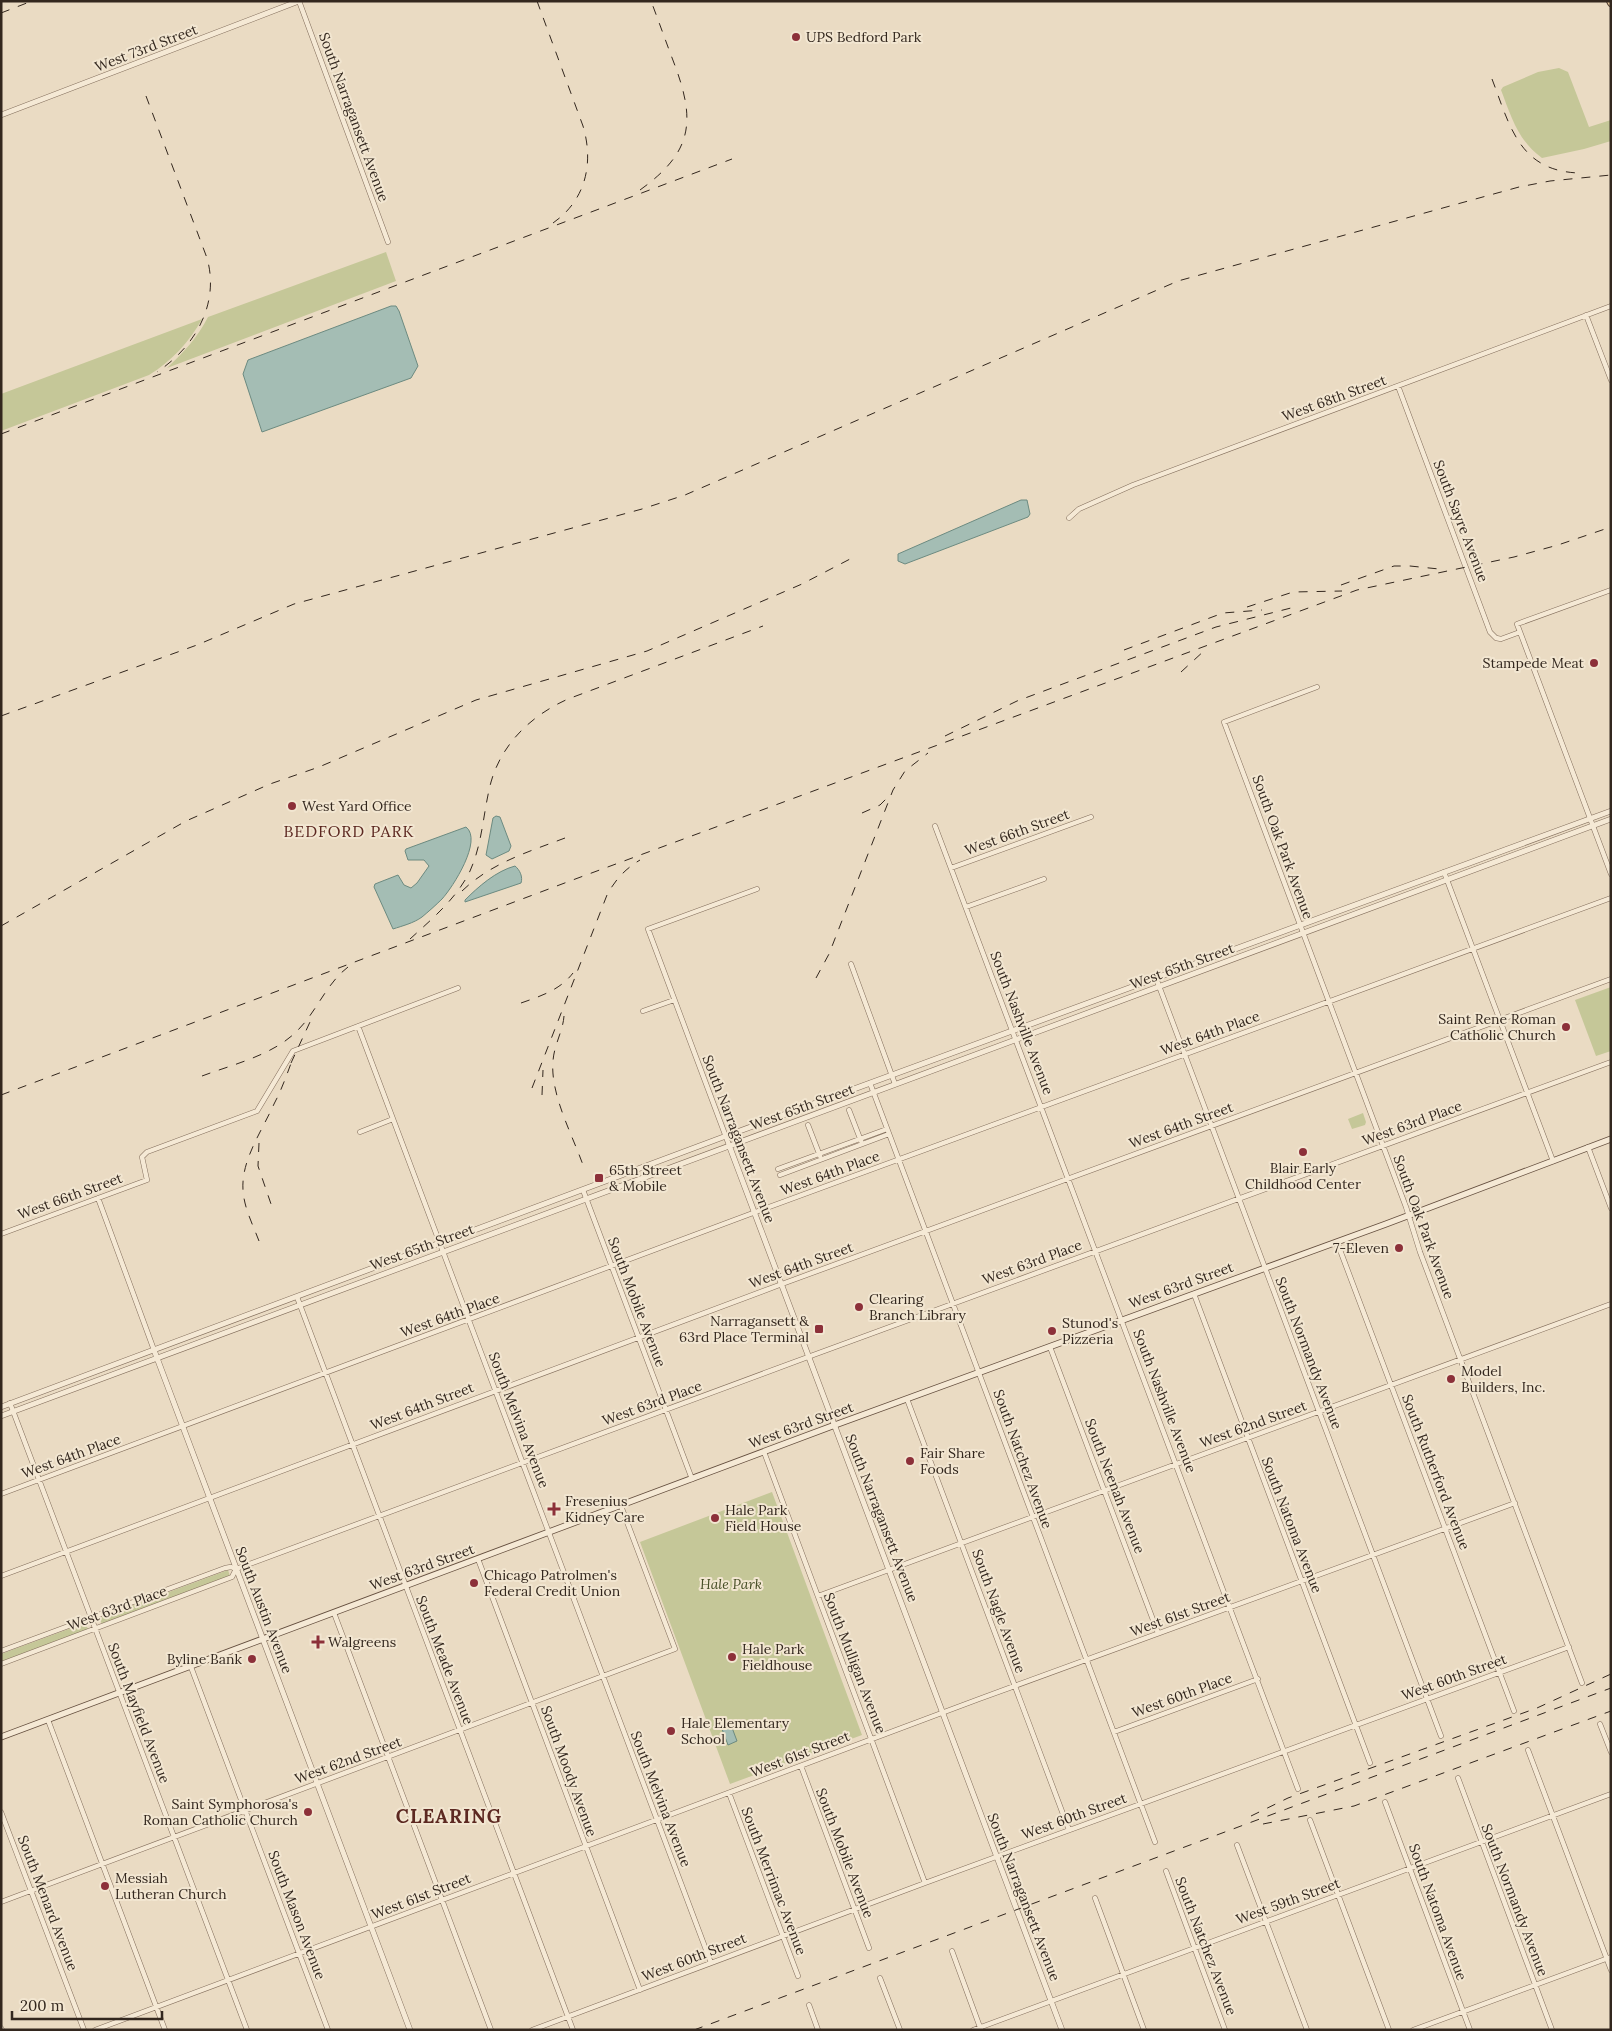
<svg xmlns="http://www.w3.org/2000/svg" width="1612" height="2031" viewBox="0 0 1612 2031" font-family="Lora,serif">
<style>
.green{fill:#c5c798}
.water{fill:#a4bdb4;stroke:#6c8a80}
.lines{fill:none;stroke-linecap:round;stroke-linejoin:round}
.minor-casing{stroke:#826d5b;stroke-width:5.5}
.tertiary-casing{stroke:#826d5b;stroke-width:6}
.secondary-casing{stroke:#644e3e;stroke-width:7}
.primary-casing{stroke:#503c2f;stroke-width:8}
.minor{stroke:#f5e9d5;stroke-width:4.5}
.tertiary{stroke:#f5e9d5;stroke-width:5}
.secondary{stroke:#f5e9d5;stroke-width:5.5}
.primary{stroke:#eacc9d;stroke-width:6}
.rail{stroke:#33271e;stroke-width:1;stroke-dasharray:9 9;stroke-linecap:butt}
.poi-dot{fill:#8c3039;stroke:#f2e6d1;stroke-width:2}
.labels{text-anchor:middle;stroke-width:4;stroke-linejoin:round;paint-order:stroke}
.poi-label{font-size:14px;fill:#33271e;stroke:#f2e6d1;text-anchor:start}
.street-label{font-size:14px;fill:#33271e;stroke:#f2e6d1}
.park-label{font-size:14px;font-style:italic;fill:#474e26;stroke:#f2e6d1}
.quarter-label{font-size:16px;letter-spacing:1px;fill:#5c2821;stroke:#f2e6d1}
.district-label{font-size:19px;font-weight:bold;letter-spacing:1px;fill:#5c2821;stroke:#f2e6d1}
</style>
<rect width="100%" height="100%" fill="#eadbc3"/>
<path class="green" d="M1559,68l9,4 21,55 22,-7v21l-27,8 -42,9c-24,-17 -31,-42 -41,-68l2,-3 35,-15z
M386,252l10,29 -229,87c16,-15 31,-31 41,-51z
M202,319c-12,22 -31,43 -53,56l-148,56v-37z
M1611,987v64l-15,5 -21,-56z
M1363,1113l3,9 -1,3 -13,4 -4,-10z
M772,1492l90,243 -132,49 -90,-242z
M228,1570l2,6 -128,48 -3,-6z
M85,1623l3,6 -87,33v-8z"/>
<path class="water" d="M391,306h5l3,5 19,55 -7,12 -149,54 -19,-58 5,-14z
M1021,500h6l3,14 -2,3 -123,47 -7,-3v-7z
M496,816l4,1 11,29 -2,5 -17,8 -6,-4 7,-37z
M466,827c17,13 -13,60 -24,72 -6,6 -14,13 -20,18 -8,6 -20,9 -29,12l-19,-42 1,-3 23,-9 6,10 7,3 6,-5 12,-17 -5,-6h-16l-3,-9 1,-2z
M515,866c5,4 8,11 6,17l-56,19v-2c13,-13 31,-29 50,-34z
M731,1725l6,16 -9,4 -6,-16z"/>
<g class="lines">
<g class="minor-casing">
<path id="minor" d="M299,1l89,241
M1586,315l25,65
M1398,386l92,246 6,6 5,1 19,-7
M1069,518l10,-9 54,-24 478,-179
M1611,590l-94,34 94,250
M1317,687l-93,35 182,485 14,45 162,431
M935,826l363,963
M951,868l140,-51
M1444,872l109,289
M966,907l78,-28
M851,964l44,120
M1156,978l285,758
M643,1011l31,-11
M358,1026l353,937
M870,1083l285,759
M849,1110l12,31
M808,1125l12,31
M360,1132l33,-13
M729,1145l-81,-216 109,-40
M1588,1147l23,61
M778,1169l109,-40
M780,1175l109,-41
M583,1190l109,289
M98,1198l56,152
M1,1234l146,-54 -5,-23 5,-5 110,-41 36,-60 165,-63
M1337,1242l177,469
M1194,1294l176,469
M297,1297l276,733
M1050,1347l108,286
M907,1399l162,431
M10,1403l237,627
M764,1452l161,431
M1,1494l760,-284 850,-312
M478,1559l162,431
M1,1576l781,-292 829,-305
M818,1596l793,-292
M334,1613l157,417
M1,1651l224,-83 6,-1 5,2 580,-215 795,-292
M1,1664l231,-87 4,-8
M191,1667l137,363
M48,1720l117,310
M1600,1724l11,28
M1114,1732l144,-53
M1528,1750l83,220
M801,1766l68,182
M1458,1778l94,252
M729,1793l69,183
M1385,1802l85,228
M1,1812l83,218
M1310,1820l79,210
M1237,1845l70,185
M1166,1871l59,159
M1095,1898l49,132
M1,1902l674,-253 -54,-143
M952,1951l29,79
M880,1978l20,52
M809,2005l9,25
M1,2028l1,2
M95,2030l884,-331 536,-196
M532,2030l393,-147 644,-236
M973,2030l638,-236
M1413,2030l198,-73"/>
</g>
<g class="tertiary-casing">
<path id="tertiary" d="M1,115l298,-114
M729,1145l333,885
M154,1350l256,680
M1,1407l725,-271 885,-325
M1,1416l1610,-597"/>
</g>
<g class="secondary-casing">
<path id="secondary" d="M1,1737l834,-312 551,-201 225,-85"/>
</g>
<g class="primary-casing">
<path id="primary" d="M1610,1l1,2"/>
</g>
<use href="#minor" class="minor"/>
<use href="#tertiary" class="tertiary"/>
<use href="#secondary" class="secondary"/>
<use href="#primary" class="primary"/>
<path class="rail" d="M537,1l46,125c11,37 3,74 -30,97
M1,13l31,-12
M1492,79c18,47 27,92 87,94
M146,96l61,162c13,46 -12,89 -50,114
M640,190c53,-38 56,-69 34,-127 -8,-21 -15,-41 -23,-62
M1,434l731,-275
M1341,585l53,-19h16l29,3
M1247,607l46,-15 49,-1
M1124,650l99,-37 39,-3
M1181,672l24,-22
M1,716l196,-71 97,-41 348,-95 43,-14 493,-214 341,-94 31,-6 61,-6
M945,736l72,-35 199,-74 75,-19
M862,813l18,-8 9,-9
M462,891c29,-28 66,-39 103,-53
M1,926l185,-105 84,-37 49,-17 157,-67 171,-49 155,-67 50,-26
M410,939c22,-20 47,-41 60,-68 13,-29 13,-59 21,-89 11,-39 41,-67 77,-83l195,-73
M816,978l13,-24 64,-164 12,-19 23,-18
M521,1003c20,-7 39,-13 52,-30
M564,1016c-1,15 -10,29 -11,45 -3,33 19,73 30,104
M291,1063l19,-41
M202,1076c32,-12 72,-21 96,-46 19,-19 28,-46 50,-63
M532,1088l75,-193c8,-15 18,-26 33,-35
M1,1095l577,-217 779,-288 157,-33 44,-12 53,-18
M542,1095l1,-25
M259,1143l-1,23 13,38
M259,1241c-6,-16 -15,-33 -16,-51 -2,-30 19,-59 31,-86 8,-15 13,-30 19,-46
M1251,1816l37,-18 249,-90 74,-34
M1263,1824l91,-18 257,-95
M694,2030l917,-342"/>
</g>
<g class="poi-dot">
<circle cx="796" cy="37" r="5"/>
<circle cx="1594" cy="663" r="5"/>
<circle cx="292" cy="806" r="5"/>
<circle cx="1566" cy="1027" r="5"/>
<circle cx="1303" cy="1152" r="5"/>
<rect x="594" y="1173" width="10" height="10" rx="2.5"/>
<circle cx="1399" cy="1248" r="5"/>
<circle cx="859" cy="1307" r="5"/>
<rect x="814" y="1324" width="10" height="10" rx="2.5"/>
<circle cx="1052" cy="1331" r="5"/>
<circle cx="1451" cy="1379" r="5"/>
<circle cx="910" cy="1461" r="5"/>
<path d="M551.5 1501.5h5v5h5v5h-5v5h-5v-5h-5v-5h5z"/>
<circle cx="715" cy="1518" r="5"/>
<circle cx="474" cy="1583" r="5"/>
<path d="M315.5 1634.5h5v5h5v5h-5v5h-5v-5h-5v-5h5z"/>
<circle cx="732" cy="1657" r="5"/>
<circle cx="252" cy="1659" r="5"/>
<circle cx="671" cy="1731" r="5"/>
<circle cx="308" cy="1812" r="5"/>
<circle cx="105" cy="1886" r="5"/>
</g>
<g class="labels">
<g class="poi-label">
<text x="806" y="42">UPS Bedford Park</text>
<text x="1584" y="668" text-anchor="end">Stampede Meat</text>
<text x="302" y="811">West Yard Office</text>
<text x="1556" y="1024" text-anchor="end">Saint Rene Roman<tspan x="1556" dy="16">Catholic Church</tspan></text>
<text x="1303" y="1173" text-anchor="middle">Blair Early<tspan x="1303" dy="16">Childhood Center</tspan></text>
<text x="609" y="1175">65th Street<tspan x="609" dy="16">&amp; Mobile</tspan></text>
<text x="1389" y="1253" text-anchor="end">7-Eleven</text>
<text x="869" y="1304">Clearing<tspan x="869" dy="16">Branch Library</tspan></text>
<text x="809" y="1326" text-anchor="end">Narragansett &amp;<tspan x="809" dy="16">63rd Place Terminal</tspan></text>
<text x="1062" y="1328">Stunod's<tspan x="1062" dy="16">Pizzeria</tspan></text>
<text x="1461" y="1376">Model<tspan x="1461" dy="16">Builders, Inc.</tspan></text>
<text x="920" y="1458">Fair Share<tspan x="920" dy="16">Foods</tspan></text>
<text x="565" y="1506">Fresenius<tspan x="565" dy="16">Kidney Care</tspan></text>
<text x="725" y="1515">Hale Park<tspan x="725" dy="16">Field House</tspan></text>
<text x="484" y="1580">Chicago Patrolmen's<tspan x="484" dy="16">Federal Credit Union</tspan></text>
<text x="328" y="1647">Walgreens</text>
<text x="742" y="1654">Hale Park<tspan x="742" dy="16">Fieldhouse</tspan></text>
<text x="242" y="1664" text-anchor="end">Byline Bank</text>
<text x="681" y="1728">Hale Elementary<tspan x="681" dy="16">School</tspan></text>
<text x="298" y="1809" text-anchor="end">Saint Symphorosa's<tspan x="298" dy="16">Roman Catholic Church</tspan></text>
<text x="115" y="1883">Messiah<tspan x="115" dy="16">Lutheran Church</tspan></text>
</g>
<g class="street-label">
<text transform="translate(146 48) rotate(-21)" y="5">West 73rd Street</text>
<text transform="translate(354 117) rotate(70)" y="5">South Narragansett Avenue</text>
<text transform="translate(1334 398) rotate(-20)" y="5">West 68th Street</text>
<text transform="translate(1461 521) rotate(69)" y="5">South Sayre Avenue</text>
<text transform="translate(1017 832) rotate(-20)" y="5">West 66th Street</text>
<text transform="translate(1283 847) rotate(70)" y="5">South Oak Park Avenue</text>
<text transform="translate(1182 966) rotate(-20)" y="5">West 65th Street</text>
<text transform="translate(1022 1023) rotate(69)" y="5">South Nashville Avenue</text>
<text transform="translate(1210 1033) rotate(-20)" y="5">West 64th Place</text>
<text transform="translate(802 1107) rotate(-20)" y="5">West 65th Street</text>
<text transform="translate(1412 1123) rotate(-20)" y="5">West 63rd Place</text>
<text transform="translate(1181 1125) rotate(-20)" y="5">West 64th Street</text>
<text transform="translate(739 1139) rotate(69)" y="5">South Narragansett Avenue</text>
<text transform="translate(830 1173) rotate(-20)" y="5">West 64th Place</text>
<text transform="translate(70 1196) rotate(-20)" y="5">West 66th Street</text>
<text transform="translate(1424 1227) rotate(70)" y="5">South Oak Park Avenue</text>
<text transform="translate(422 1247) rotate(-20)" y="5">West 65th Street</text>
<text transform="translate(1032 1262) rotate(-20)" y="5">West 63rd Place</text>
<text transform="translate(801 1265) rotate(-20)" y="5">West 64th Street</text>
<text transform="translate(1181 1285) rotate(-20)" y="5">West 63rd Street</text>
<text transform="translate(637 1302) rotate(69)" y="5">South Mobile Avenue</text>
<text transform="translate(450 1315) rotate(-20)" y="5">West 64th Place</text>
<text transform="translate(1309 1353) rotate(69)" y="5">South Normandy Avenue</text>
<text transform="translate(1165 1401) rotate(69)" y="5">South Nashville Avenue</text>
<text transform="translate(652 1403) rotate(-20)" y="5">West 63rd Place</text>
<text transform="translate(422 1406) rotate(-21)" y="5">West 64th Street</text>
<text transform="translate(519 1420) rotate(69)" y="5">South Melvina Avenue</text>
<text transform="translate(1253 1424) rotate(-20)" y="5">West 62nd Street</text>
<text transform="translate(801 1425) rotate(-20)" y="5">West 63rd Street</text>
<text transform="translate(71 1456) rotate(-20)" y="5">West 64th Place</text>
<text transform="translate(1023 1459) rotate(70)" y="5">South Natchez Avenue</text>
<text transform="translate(1436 1472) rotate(69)" y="5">South Rutherford Avenue</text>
<text transform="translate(1115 1486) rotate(69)" y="5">South Neenah Avenue</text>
<text transform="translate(882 1518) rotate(69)" y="5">South Narragansett Avenue</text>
<text transform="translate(1292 1525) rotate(69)" y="5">South Natoma Avenue</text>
<text transform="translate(422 1567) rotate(-20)" y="5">West 63rd Street</text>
<text transform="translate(117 1608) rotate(-20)" y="5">West 63rd Place</text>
<text transform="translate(264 1610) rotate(69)" y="5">South Austin Avenue</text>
<text transform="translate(999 1611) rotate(70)" y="5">South Nagle Avenue</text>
<text transform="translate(1180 1614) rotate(-20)" y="5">West 61st Street</text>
<text transform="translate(445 1660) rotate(69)" y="5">South Meade Avenue</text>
<text transform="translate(855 1663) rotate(69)" y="5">South Mulligan Avenue</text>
<text transform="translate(1454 1677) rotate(-20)" y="5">West 60th Street</text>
<text transform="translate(1182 1695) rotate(-20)" y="5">West 60th Place</text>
<text transform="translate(139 1713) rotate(69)" y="5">South Mayfield Avenue</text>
<text transform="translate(800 1754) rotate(-21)" y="5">West 61st Street</text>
<text transform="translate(348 1760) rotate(-20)" y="5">West 62nd Street</text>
<text transform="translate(569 1771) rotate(70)" y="5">South Moody Avenue</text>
<text transform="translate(661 1799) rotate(69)" y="5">South Melvina Avenue</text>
<text transform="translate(1074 1816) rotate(-20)" y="5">West 60th Street</text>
<text transform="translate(845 1853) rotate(69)" y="5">South Mobile Avenue</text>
<text transform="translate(774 1881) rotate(69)" y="5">South Merrimac Avenue</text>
<text transform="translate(421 1896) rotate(-21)" y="5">West 61st Street</text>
<text transform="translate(1024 1897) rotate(69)" y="5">South Narragansett Avenue</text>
<text transform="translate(1515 1900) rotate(69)" y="5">South Normandy Avenue</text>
<text transform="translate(1288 1901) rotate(-20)" y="5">West 59th Street</text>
<text transform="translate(48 1903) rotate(69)" y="5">South Menard Avenue</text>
<text transform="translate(1438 1912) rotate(70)" y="5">South Natoma Avenue</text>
<text transform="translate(297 1915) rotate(69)" y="5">South Mason Avenue</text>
<text transform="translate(1206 1946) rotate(69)" y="5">South Natchez Avenue</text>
<text transform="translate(694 1957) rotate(-21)" y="5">West 60th Street</text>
</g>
<g class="park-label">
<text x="731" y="1589">Hale Park</text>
</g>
<g class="quarter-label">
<text x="349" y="837">BEDFORD PARK</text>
</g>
<g class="district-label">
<text x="449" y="1823">CLEARING</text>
</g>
</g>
<rect width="1612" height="2031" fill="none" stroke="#33271e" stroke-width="5"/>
<path d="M12 2011v8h150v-8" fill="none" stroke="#33271e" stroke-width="2.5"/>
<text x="20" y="2011" font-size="15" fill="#33271e" stroke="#f2e6d1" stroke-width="4" paint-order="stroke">200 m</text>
</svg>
